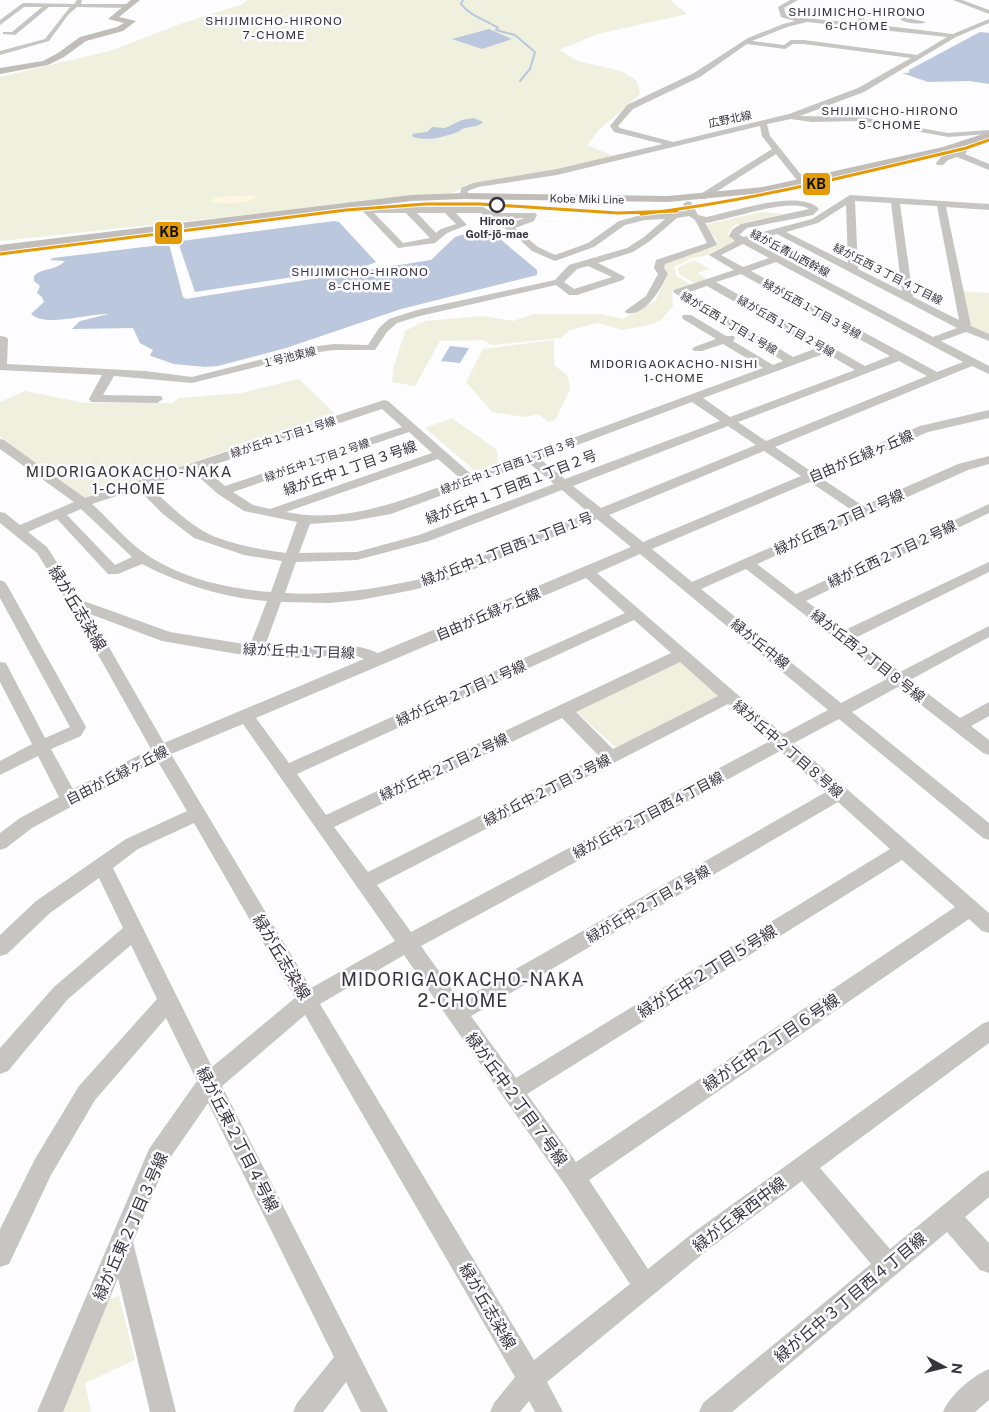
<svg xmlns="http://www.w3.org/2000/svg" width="989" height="1412" viewBox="0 0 989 1412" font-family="'Public Sans','Noto Sans JP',sans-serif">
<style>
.green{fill:#f0f0df}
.sand{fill:#fcf6e2}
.water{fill:#bac7dc}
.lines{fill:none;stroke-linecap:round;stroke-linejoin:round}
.stream{stroke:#bac7dc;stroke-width:2}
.minor{fill:#c7c5c1;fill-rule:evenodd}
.major{fill:#c1bdb8;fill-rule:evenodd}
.rail-1-casing{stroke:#fcfbff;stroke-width:5}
.rail-1{stroke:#e49b06;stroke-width:3}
.stop-dot{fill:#fcfbff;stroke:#37353c;stroke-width:2.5}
.labels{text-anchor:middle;stroke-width:5;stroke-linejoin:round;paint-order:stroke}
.far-street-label{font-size:11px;fill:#37353c;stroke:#fcfbff}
.far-stop-label{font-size:11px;font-weight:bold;fill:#37353c;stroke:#fcfbff}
.far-neighbourhood-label{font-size:12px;letter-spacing:1px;fill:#37353c;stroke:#fcfbff}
.street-label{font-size:14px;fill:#37353c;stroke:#fcfbff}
.neighbourhood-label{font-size:15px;letter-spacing:1px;fill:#37353c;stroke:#fcfbff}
.near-street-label{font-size:16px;fill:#37353c;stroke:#fcfbff}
.near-neighbourhood-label{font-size:18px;letter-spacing:1px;fill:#37353c;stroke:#fcfbff}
.line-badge{stroke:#fcfbff;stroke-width:2}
.pale-badge-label{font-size:14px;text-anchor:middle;font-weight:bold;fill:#111}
</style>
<rect width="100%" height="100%" fill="#fdfcfe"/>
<path class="green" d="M247,0h423l17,14 -89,20 -39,16 19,11 43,10 16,10 3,13 -41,36 -12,15 29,12 -62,15 -87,13 -14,8 -453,48v-164l113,-27 67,-26 63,-20z
M762,212l23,2 -50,11 -8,9 10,7 -27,14 -18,3 -18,9 3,9 14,9 -19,6 1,15 -13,15 -15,5 -22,4 -26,-7 -27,7 -9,8 -69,7 -9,-5 -43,1 -25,45 -23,-4 2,-16 11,-35 20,-10 58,-5 30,5 21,-7h66l23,5 32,-18 13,-26 -5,-8c7,-11 39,-16 52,-20l2,-7 -13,-15z
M694,260l16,9 -13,4 10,6 -12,4 -15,-8 -3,-7z
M958,291l31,2v45l-23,-10z
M554,340v25l14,11 2,14 -15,30 -7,2 -10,-8 -14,3 -32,-5 -26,-30 17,-33z
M299,379l36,35 -251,85 -84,-62v-35l25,-11 60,12h88l6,-5 62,-5z
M452,418l45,32 1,14 -23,7 -50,-43z
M681,655l48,42 -108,55 -50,-45z
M119,1296l16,64 -50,23 6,29h-30l47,-112z"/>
<path class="sand" d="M253,195l5,2c-14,8 -35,7 -49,5l6,-5z"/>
<path class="water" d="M489,29l23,10 -30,10 -30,-10z
M980,32l9,1v51l-20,-3 -41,1 -26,-9h7v-3z
M474,118l9,4c-5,5 -11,4 -18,6 -4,1 -6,4 -10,5 -15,5 -27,8 -42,4l-1,-3 15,-2 5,-5 13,1 17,-8z
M334,221l5,1 37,40 -10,4 -171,26 -16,-47 3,-4z
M484,228h3l50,42v5l-136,34 -115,39 -68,18 -13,1 -31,-3 -23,-8 -1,-1 3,-5 -13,-7 -7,-15 -61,1 8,-8 29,-7c-22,-1 -63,14 -78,0l13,-12 -2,-5 -5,-4 3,-7 -6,-5v-5c8,-9 20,-4 31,-15l-15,-1 3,-2 116,-14 14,53 3,2 245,-39 24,-23z
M450,346l19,2 -9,15 -19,-2z"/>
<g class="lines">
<path class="stream" d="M463,0l-2,4c9,12 25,16 37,24l-2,2 19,5 20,17 -5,17 -10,12"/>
<path class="minor" d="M77,0h5l-1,4h47l3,2 -3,2 -51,-1 -9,8 -19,26 -49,14v-4l45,-12 25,-32h-21l-34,28 -12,-1v-2h9l30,-25h-18l-24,18v-5l23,-17 51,1z
M790,0h8l-14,8 2,7 8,2 63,6 3,-9 3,-2h40l3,2 1,4 19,4c-5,3 -20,1 -25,-2l-1,-4h-35l-2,7 90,11 36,-15v4l-33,14 -92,55 -64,24 61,1 87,16 41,-3v4l-41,3 -87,-16 -49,1 -21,-3 -24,5 3,12 37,46 -4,3 -3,-1 -24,-30 -71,45h-6v-4l73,-46 -10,-13 -2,-10 -203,49 -79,12 -10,4 -1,7h-6l-1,-2 1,-8 12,-5 84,-14 106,-25 -49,-12 -4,-6 17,-21 67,-32 54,-35 35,-14 12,-3 -14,-4 -3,-10zM807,22l140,15 -30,18 -113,-15h-13l-7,5 -32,-4 35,-14zM747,44l38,5 8,-5h11l107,14 -53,30 -69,26 -116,28 -53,-14 -2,-2 15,-17 67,-32z
M953,0h9l27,10v4z
M943,147l15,4 8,-1 1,2 -2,2 24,10v6l-32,-13 -9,3 -5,5h-6l-1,-2 6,-7 8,-2 -7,-3z
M850,195l139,9v6l-43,-3 25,119 18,8v7l-23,-9 -25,9 48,25v8l-17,-8 -197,81 37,25 108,-46 69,-16v8l-61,14 -107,46 42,28 95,-42 31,-8v8l-21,6 -211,94 39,30 193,-90v9l-183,88 39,29 144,-68v10l-134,66 45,34 89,-46v11l-79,43 50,38 29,-16v14l-18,10 18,14v15l-6,-2 -85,-66 -46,25 137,111v17l-6,-2 -144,-119 -45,24 195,170v20l-7,-2 -13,-12 -380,261 59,89 46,-37 288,-208 7,-3v22l-169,125 70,81 91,-75 8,-4v27l-24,20 24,26v30l-9,-3 -33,-38 -215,180h-33l4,-9 168,-139 -69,-83 -92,67 -163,134 16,30h-28l-6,-11 -9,11h-30l4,-9 21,-26 -210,-362 -83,71 166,326h-27l-15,-30 -23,30h-30l4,-9 37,-46 -126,-254 -43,62 -32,77 43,170h-26l-32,-134 -55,134h-26l112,-263 48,-68 -31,-63 -71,82 -44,75 -42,89 -9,3v-38l35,-70 44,-73 78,-87 -26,-54 -63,54 -60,72 -8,3v-26l54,-61 69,-59 -24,-50 -49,35 -43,41 -7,2v-21l36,-34 90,-62 61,-28 -30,-51 -125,68 -26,20 -6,2v-17l20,-15 39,-21 -21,-41 -38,19v-14l32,-17 -32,-62v-20l6,1 2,4 37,71 25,-11 -70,-129v-18l5,2 2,3 79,142 -5,9 -30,13 22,40 78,-40 -73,-130 -41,-66 -37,-30v-11l5,1 15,12 54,-23 -74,-53v-10l4,1 81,58 299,-98 4,1 84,74 291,-107 -40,-24 -21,7h-8l-2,-2 2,-2 22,-8 -33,-20 -1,-2 1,-2h8l35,21h8l1,2 -2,3 40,24 10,-4 -110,-69 1,-2 60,-20 -25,-15 26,-14 -6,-5 4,-7 8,-5 68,-15c-20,-12 -80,11 -104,14l12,21 -2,2 -50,18 -1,4 4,6c-7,14 -22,43 -42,39l-1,-2 21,-15 12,-22 -4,-6 2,-8 51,-17 -12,-23 -6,-4 -12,2 -27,23 -17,11 -35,11 27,14 -2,3 -46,15h-8l-13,-10 -136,31 -23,7 -10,9 -12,18h-41l-22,3 -120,30 -78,-7 -11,19 58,1 2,3 -6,4 -66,-1 -2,-3 13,-24 -102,-5v-34l6,1 2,2 -1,25 138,7 47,6 119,-30 23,-3 34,1 11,-17 10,-9 28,-9 138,-30 14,-15 58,-17 17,-11 21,-18 -20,1 -20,5 -31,22 -39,14 -23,-10 -13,-12 -8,-3 -5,-7 -25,-16h-25l11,12 -20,8 -12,10 -37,5 -40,-42v-4l3,-1 8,6h114l11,6h41l2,2 -3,6 -19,7 23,19 17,8 33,-12 31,-22 26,-7 42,-3 -4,-7 5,-3 3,1 7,13 8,2c25,-5 94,-29 113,-8l-6,6 -66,13 -8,7 5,2 68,-18zM855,201l36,2 11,88 -44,-22zM900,204l37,2 22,114 -46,-23zM846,205l2,58 -62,-31 32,-9zM374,213h32l24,25 -27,5zM417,213h28l11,11 -15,5 -5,4zM525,218l-15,5 -8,-4zM777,234l180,94 -24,9 -182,-96zM743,244l26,14 -26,9 -22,-12zM776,262l187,100 -26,10 -186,-101zM588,266l24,11 -38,12 -10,-7 13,-13zM741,274l149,82 -25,10 -149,-84zM707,286l110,62 -24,9 -107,-64zM826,353l29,17 -125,47 -27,-19zM899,361l28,15 -161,65 -28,-19zM692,402l28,19 -155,58 -25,-20zM382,409l20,18 -177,59 -21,-18zM728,426l28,19 -155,63 -28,-22zM409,432l23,21 -162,56 -17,-4 -20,-13zM764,451l37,25 -158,66 -34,-27zM438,459l23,20c-56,20 -114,46 -175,33zM529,463l25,21 -135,51 -62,17 -58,1 11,-29 42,-3 39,-7zM192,471l26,23 26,17 53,11 -11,31c-24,-3 -63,-10 -83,-22 -20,-12 -37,-29 -54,-45zM810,482l43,29 -161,71 -40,-33zM138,489l25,25 31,24 50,17 38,6 -11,31c-45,-3 -95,-15 -131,-42 -18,-14 -31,-31 -48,-46zM562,490l27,23 -156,63c-49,12 -98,20 -148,17l11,-31 61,-2 72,-19zM81,509l51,48 -17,8 -48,-50zM57,519l51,55h10l24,-10c39,20 81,34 125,37l-17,44 -80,-13 -89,-32 -34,-53 -19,-15zM597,519l34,28 -253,106c-30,-13 -50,-5 -81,-5 -11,0 -21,-2 -32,-2l16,-44 48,1 31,-3 53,-10 30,-8zM640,554l188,156 -45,24 -186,-161zM746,569l141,110 -46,24 -140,-114zM586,578l39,35 -336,150 -33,-45zM90,614l72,27 75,13 60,4 46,-3 14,1 7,3 -200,84zM634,620l37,33 -345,162 -29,-41zM680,662l38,34 -105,53 -37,-37zM728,704l42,37 -359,191 -34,-47zM562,718l37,38 -231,116 -34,-45zM243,724l152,217 -84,47 -140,-234zM780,751l46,41 -366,209 -39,-55zM838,802l52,47 -374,229 -45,-62zM194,823l101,175 -83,69 -99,-199 25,-19zM902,860l53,47 -379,255 -49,-68zM404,955l161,230 65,99 -96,76 -214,-356z
M989,1369v31l-14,12h-32c7,-17 29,-36 46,-43z"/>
<path class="major" d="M131,0h9l-21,17 17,4 -13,10 -37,10 -22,16 -16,8 -48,9v-6l43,-7 15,-8 22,-16 37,-10 7,-4 -16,-4z
M989,132v6l-43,14 -183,41 -95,9 -204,-3 -53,2 -411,52v-8l411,-50 53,-2 204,3 95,-9 180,-40z"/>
<g class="rail-1-casing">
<path id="rail-1" d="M641,214c110,-13 217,-40 325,-66l23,-8
M0,254l346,-44 80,-6h54l138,9 59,-2"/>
</g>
<use href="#rail-1" class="rail-1"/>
</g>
<circle class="stop-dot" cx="497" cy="205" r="7"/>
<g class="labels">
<g class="far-street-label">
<text transform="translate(730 119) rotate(-12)" y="4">広野北線</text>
<text transform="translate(587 199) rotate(1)" y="4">Kobe Miki Line</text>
<text transform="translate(790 253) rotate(28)" y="4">緑が丘青山西幹線</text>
<text transform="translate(888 274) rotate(27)" y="4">緑が丘西３丁目４丁目線</text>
<text transform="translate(812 309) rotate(29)" y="4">緑が丘西１丁目３号線</text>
<text transform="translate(729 323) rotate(31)" y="4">緑が丘西１丁目１号線</text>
<text transform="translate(786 326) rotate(30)" y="4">緑が丘西１丁目２号線</text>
<text transform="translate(289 357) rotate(-14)" y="4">１号池東線</text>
<text transform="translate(283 437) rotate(-18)" y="4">緑が丘中１丁目１号線</text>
<text transform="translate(317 460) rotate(-19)" y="4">緑が丘中１丁目２号線</text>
<text transform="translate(508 466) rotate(-20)" y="4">緑が丘中１丁目西１丁目３号</text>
</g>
<g class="far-stop-label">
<text x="497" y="225">Hirono<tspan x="497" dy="13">Golf-jō-mae</tspan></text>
</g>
<g class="far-neighbourhood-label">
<text x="857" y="16">SHIJIMICHO-HIRONO<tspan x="857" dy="14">6-CHOME</tspan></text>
<text x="274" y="25">SHIJIMICHO-HIRONO<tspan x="274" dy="14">7-CHOME</tspan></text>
<text x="890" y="115">SHIJIMICHO-HIRONO<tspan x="890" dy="14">5-CHOME</tspan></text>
<text x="360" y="276">SHIJIMICHO-HIRONO<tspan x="360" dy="14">8-CHOME</tspan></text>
<text x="674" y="368">MIDORIGAOKACHO-NISHI<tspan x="674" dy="14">1-CHOME</tspan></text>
</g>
<g class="street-label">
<text transform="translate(861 456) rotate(-23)" y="5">自由が丘緑ヶ丘線</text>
<text transform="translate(350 468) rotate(-19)" y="5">緑が丘中１丁目３号線</text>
<text transform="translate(511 487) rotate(-21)" y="5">緑が丘中１丁目西１丁目２号</text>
<text transform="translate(839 522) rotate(-24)" y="5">緑が丘西２丁目１号線</text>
<text transform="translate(507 549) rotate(-21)" y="5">緑が丘中１丁目西１丁目１号</text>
<text transform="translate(892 554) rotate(-25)" y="5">緑が丘西２丁目２号線</text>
<text transform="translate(488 614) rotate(-23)" y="5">自由が丘緑ヶ丘線</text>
<text transform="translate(760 644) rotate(39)" y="5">緑が丘中線</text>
<text transform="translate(299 651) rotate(2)" y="5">緑が丘中１丁目線</text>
<text transform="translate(868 656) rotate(38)" y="5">緑が丘西２丁目８号線</text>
<text transform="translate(461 693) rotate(-24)" y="5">緑が丘中２丁目１号線</text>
<text transform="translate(788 749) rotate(41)" y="5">緑が丘中２丁目８号線</text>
<text transform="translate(444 767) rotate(-25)" y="5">緑が丘中２丁目２号線</text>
<text transform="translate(117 775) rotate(-27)" y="5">自由が丘緑ヶ丘線</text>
<text transform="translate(547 790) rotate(-27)" y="5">緑が丘中２丁目３号線</text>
<text transform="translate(648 815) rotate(-28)" y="5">緑が丘中２丁目西４丁目線</text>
<text transform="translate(648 904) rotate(-30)" y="5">緑が丘中２丁目４号線</text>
</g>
<g class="neighbourhood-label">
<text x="129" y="477">MIDORIGAOKACHO-NAKA<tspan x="129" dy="17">1-CHOME</tspan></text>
</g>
<g class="near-street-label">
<text transform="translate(78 608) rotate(59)" y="6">緑が丘志染線</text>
<text transform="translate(282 957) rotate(59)" y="6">緑が丘志染線</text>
<text transform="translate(707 971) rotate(-32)" y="6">緑が丘中２丁目５号線</text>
<text transform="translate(771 1042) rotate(-34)" y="6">緑が丘中２丁目６号線</text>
<text transform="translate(517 1099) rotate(54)" y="6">緑が丘中２丁目７号線</text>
<text transform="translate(238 1139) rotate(63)" y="6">緑が丘東２丁目４号線</text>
<text transform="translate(739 1214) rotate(-37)" y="6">緑が丘東西中線</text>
<text transform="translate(130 1226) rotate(-66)" y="6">緑が丘東２丁目３号線</text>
<text transform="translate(850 1297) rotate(-40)" y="6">緑が丘中３丁目西４丁目線</text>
<text transform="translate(488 1306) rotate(60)" y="6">緑が丘志染線</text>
</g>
<g class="near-neighbourhood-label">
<text x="463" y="986">MIDORIGAOKACHO-NAKA<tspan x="463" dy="21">2-CHOME</tspan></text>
</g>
</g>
<g class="line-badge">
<rect x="802" y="172" width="29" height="24" rx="5" fill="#e49b06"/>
<rect x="154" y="221" width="29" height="24" rx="5" fill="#e49b06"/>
</g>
<g class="pale-badge-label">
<text x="816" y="189">KB</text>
<text x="169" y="237">KB</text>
</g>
<g transform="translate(944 1367) rotate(97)" stroke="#fcfbff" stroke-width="4" paint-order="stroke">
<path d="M0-4L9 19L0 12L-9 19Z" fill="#37353c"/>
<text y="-8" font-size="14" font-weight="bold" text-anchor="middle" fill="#37353c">N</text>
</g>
</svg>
